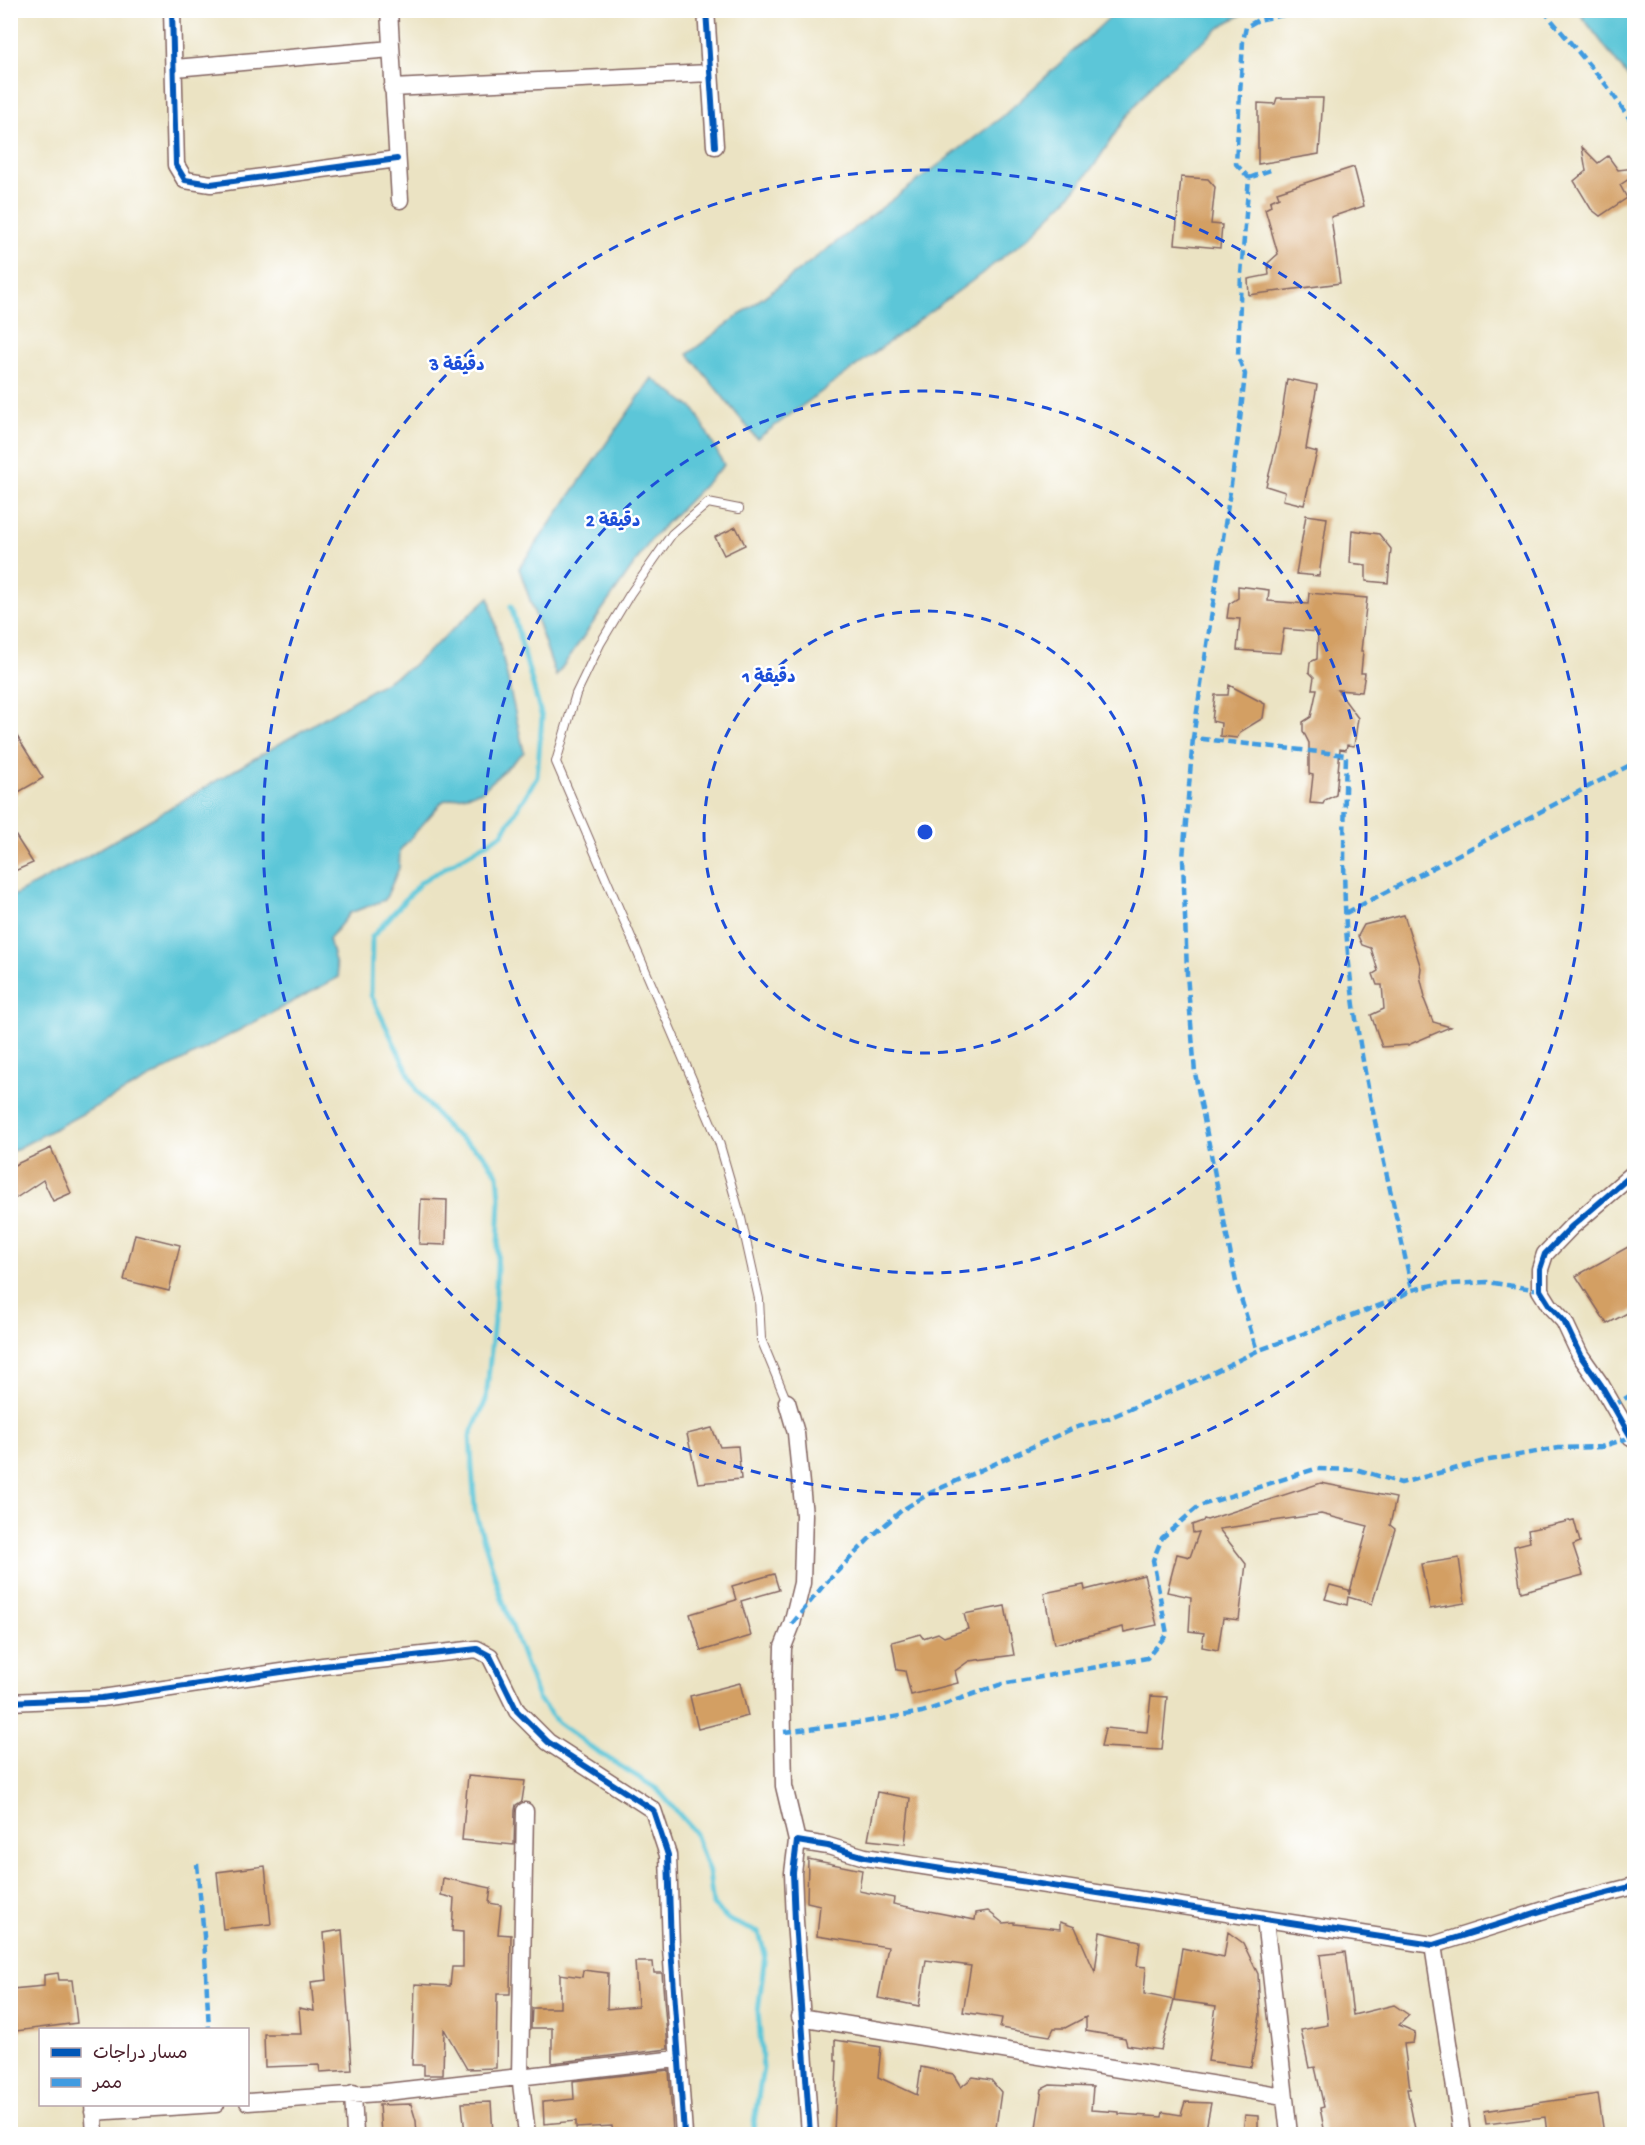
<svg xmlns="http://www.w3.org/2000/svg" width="1645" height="2145" viewBox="0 0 1645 2145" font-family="'Gochi Hand','Playpen Sans Arabic',sans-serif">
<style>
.water{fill:#5cc6d8;stroke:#537282;stroke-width:1.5}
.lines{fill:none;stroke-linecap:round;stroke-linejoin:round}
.stream{stroke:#5cc6d8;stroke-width:5}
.building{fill:#d39f64}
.lane-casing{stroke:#826460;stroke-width:10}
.street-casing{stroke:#826460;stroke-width:19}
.lane{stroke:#fff;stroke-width:8}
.street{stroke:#fff;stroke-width:16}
.quiet{stroke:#409be1;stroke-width:4.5;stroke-dasharray:9 4.5;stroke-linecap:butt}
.cycleway-casing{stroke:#fff;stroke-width:10}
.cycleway{stroke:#0057b8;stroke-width:6}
.ring{fill:none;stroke:#1d4ed8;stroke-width:3;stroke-dasharray:10 8}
.centre{fill:#1d4ed8;stroke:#fff;stroke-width:3}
.ring-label{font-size:18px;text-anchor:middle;font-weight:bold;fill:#1d4ed8;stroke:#fff;stroke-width:5;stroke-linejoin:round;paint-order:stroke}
</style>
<rect width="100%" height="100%" fill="#fff"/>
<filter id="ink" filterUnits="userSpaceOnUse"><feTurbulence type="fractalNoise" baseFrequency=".0167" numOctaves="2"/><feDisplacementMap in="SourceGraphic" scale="12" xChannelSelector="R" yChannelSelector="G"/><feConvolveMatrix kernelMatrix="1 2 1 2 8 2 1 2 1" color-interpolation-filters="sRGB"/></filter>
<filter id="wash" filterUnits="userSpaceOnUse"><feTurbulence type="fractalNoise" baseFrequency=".008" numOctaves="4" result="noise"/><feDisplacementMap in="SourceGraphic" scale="24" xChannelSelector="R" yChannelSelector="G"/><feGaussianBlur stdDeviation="1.35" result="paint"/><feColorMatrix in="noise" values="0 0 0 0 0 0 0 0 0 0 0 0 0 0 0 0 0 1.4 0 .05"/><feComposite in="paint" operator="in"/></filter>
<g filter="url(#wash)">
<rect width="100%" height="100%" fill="#ebe3c3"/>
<path class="water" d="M1120,11h129l-23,12 -68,54 -34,43 -30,46 -27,33 -38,38 -57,44 -215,158 -69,-85 314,-237 108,-100z
M1578,11h56v74z
M652,378l43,32 29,55 -71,72 -97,139 -37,-108z
M489,597l35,155 -42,39 -39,10 -43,49 -1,18 -14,32 -35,13 -21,26 10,38 -328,175v-255l75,-40 325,-190z"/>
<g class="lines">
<path class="stream" d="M511,606l31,112 -5,59 -35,57 -81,48 -49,55 -1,58 46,96 33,40 33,23 15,21 2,24 -5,110 -9,91 -16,36 5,75 25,82 38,105 19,24 38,28 62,39 37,42 15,41 4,33 16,15 30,13 6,21 -7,58 5,56 -11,66"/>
</g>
<g id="blocks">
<path class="building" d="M1277,98h46l-4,56 -61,10v-61l17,1z
M1582,147l16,16 10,-7 10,14 17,-2v7l-15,10 7,13 -27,18 -9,-7 -17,-28 12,-10z
M1354,167l10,39 -33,11 9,66 -91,12 -1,-16 21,-4 -1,-12 10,-9 -13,-45 6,-3 -1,-5 9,-4 -2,-5z
M1181,177l27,2 7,8 -4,37 11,1 -2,23 -45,-4z
M1287,379l30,6 -11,64 11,3 -13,53 -21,-5 2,-8 -19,-6 13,-51z
M1306,515l21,3 -8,58 -23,-2z
M736,527l9,18 -21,10 -9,-18z
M1352,530l27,4 12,15 -3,34 -22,-2v-16l-16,-2z
M1238,586l31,4 -1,11 40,3 1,-11 58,5 -6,53h2l-2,22h4l-3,19 -25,-2 21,28 -4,28 -7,-1 -1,5 -6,-1 -4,46 -11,5 -2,4 -13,-1 3,-28 -4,-1v-31l-6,-12v-9l8,-5 6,-28h-5l2,-12 -5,-5 1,-10 7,-3 1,-27 -34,-3 -4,24 -43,-3 3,-31 -13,-1 2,-14 9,-6z
M1229,685l36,19 -2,14 -23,14 -3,6 -17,-2 1,-13 -9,-2 3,-26h13z
M10,725l33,53 -33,19z
M10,827l23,36 -23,10z
M1404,915l17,53 -1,8 5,21 -1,2 9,23 17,5 -42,18 -26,2 -11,-32 13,-6 -2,-24h-5l-4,-11 5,-3 -7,-23 -9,-3 -4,-9 6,-11z
M51,1148l20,45 -18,8 -10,-21 -27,18 -6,-9v-22z
M421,1199l26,1 -1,45 -27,-1z
M135,1234l45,11 -11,46 -45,-11z
M1635,1243v66l-28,15 -31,-48z
M712,1428l8,19 18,-1 3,33 -43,4 -11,-49z
M1321,1483l75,15 -6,27 5,4 -23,75 -24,-7 -1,8 -22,-6 5,-14 19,5v5l19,-69 -47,-12 -102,15 27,35 -7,56 -16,-2 -5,32 -16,-3 2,-14 -15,-2 2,-34 -24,-5 10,-38 13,3 9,-25 -6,1 -1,-8 11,-4 1,-2 3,1z
M1574,1520l6,22 -7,3 10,30 -62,17 -7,-46 16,-4 -2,-12z
M1459,1558l6,45 -35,6 -9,-45z
M774,1574l5,16 -38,11 10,35 -50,15 -11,-37 46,-14 -4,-14z
M1144,1575l13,50 -33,7 -1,-5 -69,17 -10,-51 40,-8 1,5z
M1005,1606l9,49 -45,6 -14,10 3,12 -47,12 -6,-24 -8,-1 -5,-28 28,-8 3,4 15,-5 6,4 24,-8 -4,-15z
M740,1683l8,33 -50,13 -8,-33z
M1151,1696l16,1 -5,53 -61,-3 4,-19 42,4z
M468,1776l57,5 -3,20 -6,4 -1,5 -1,35 -52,-5z
M877,1792l33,6 -5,46 -37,-4z
M808,1859l54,11 -3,21 35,7 -1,6 82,16 1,-7 12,-2 15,12 11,-1v2l46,5v-7l15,5 20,45 5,-40 40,9 -3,25 9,1 -2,27 30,6 -13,50 -34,-5 -2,-7 -39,-7v-14l-21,11h-11l-4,8 -50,-8 2,-10 -39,-6 8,-46 -45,-6 -7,46 -41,-8 10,-51 -71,-11 3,-31 -13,-3z
M265,1866l6,58 -48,5 -6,-57z
M443,1878l48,10 -2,15 12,2 -3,29 13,1 -1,59h-13l-1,74 -29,1 -23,-40 -1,46h-19v-10h-12l3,-81 35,2 2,-19h11v-35l-11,-1 2,-33 -13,-3z
M342,1930l10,140 -32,2 -1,-7 -54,2 -1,-33h37l-2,-26 15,3 -3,-29 16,-2 -3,-47z
M1228,1932l15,11 15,31 2,41 -9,52 -43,-6 8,-55 -42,-6 8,-52 42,9z
M1345,1952l8,63 41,-10 15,10 -10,10 16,7 -2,11 -9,1 6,45h-3l9,45h-91l-5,-26 4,-1 -9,-40 -6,1 -8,-38 27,-5 -8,-70z
M635,1962h18l1,11h8l6,76 -116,14v-35h-21l1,-20h28v-34l22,3 1,-7 25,3 -1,36 31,-3z
M58,1973l1,7h13l5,43 -61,8 -4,-42 32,-3v-11z
M835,2040l46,7 -3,30 39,18 4,-28 32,7 8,13 12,-10 18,3 10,12 -6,42h-161l3,-73h-2z
M669,2070l4,62 -2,2h-58l-1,-8 -36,2v-7l-32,3 -1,-22 31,-3 -1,-18z
M1050,2085l43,2 -2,23 28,2v2l43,3 1,-5 18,3 4,-13 26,1 -6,31h-170l7,-45z
M1598,2094l6,40h-57l-2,-17 -59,7 -2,-13z
M491,2102l2,32h-28l-3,-31z
M411,2104l5,17 1,13h-36l-2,-29z
M1245,2115l13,1v18h-15z"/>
</g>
</g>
<g filter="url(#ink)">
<use href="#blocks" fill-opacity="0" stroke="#826460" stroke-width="1.5"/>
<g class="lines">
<g class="lane-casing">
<path id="lane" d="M739,509l-31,-6 -36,31 -42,60 -30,50 -24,50 -20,68 163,380 22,76 18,81 2,40 26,63"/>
</g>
<g class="street-casing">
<path id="street" d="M172,10l4,155 9,15 26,4 186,-25
M389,10l11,190
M706,10l9,136
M175,68l216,-19
M392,88l318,-15
M1634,1173l-63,54 -26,27 -5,15v21l10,16 14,15 16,34 21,30 30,52 3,1
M787,1402l9,31 8,82 -2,68 -10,41 -9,23 -1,39 2,100 13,55
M10,1702l92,-4 221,-32 154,-17 13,7 27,55 31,31 105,68 15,45 3,92 13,187
M525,1811l-5,264 7,59
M1265,1920l24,214
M1433,1945l29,189
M800,2017l484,79
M353,2093l2,41
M248,2102l130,-9 299,-34
M93,2104l2,30
M93,2112l123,-8
M810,2134l-15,-213 -2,-48 4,-32 31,5 37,11 568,88 127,-40 74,-19"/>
</g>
<use href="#lane" class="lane"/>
<use href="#street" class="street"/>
<path class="quiet" d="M1310,10l-52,10 -12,7 -3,14 -7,123 13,14 -8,96 -3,83 7,17 -7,64 -45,300 153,17c-2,70 -4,140 3,209 11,110 41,218 63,326
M1543,10l64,76 27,39
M1249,178l24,-9
M1193,738l-10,120 4,116 8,99 41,209 21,69
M1346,913l288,-150
M1613,1406l21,-13
M792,1624l31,-38 48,-49 31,-27 30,-18 142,-64 35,-10 97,-42 51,-25 137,-51 18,-10 21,-5 54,-3 53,8
M784,1732l81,-10 57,-10 80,-28 145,-26 20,-24 -14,-74 9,-22 37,-32 116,-37 44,1 42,13 83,-22 75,-13 42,-1 30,-10
M197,1864l7,72 5,94
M214,2104v1"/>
<g class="cycleway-casing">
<path id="cycleway" d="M172,10l4,155 9,15 26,4 186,-25
M706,10l9,136
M1634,1173l-63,54 -26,27 -5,15v21l10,16 14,15 16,34 21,30 30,52 3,1
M10,1702l92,-4 221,-32 154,-17 13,7 27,55 31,31 105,68 15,45 3,92 13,187
M810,2134l-15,-213 -2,-48 4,-32 31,5 37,11 568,88 127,-40 74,-19"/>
</g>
<use href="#cycleway" class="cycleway"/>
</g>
</g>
<g class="ring">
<circle cx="925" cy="832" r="221"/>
<circle cx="925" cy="832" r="441"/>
<circle cx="925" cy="832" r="662"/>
</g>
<circle cx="925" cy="832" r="9" class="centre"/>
<g class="ring-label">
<text x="457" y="370">3 دقيقة</text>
<text x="613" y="526">2 دقيقة</text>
<text x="769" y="682">1 دقيقة</text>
</g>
<rect width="1645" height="2145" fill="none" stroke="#fff" stroke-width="36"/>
<rect x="39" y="2028" width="210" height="78" fill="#ffffff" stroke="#b7a5aa" stroke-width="1.5"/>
<rect x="51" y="2048" width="30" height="9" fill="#0057b8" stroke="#b7a5aa" stroke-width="1.5"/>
<text x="93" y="2058" font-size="18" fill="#4a1f2b">مسار دراجات</text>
<rect x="51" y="2078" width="30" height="9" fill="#409be1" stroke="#b7a5aa" stroke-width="1.5"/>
<text x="93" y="2088" font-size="18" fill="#4a1f2b">ممر</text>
</svg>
